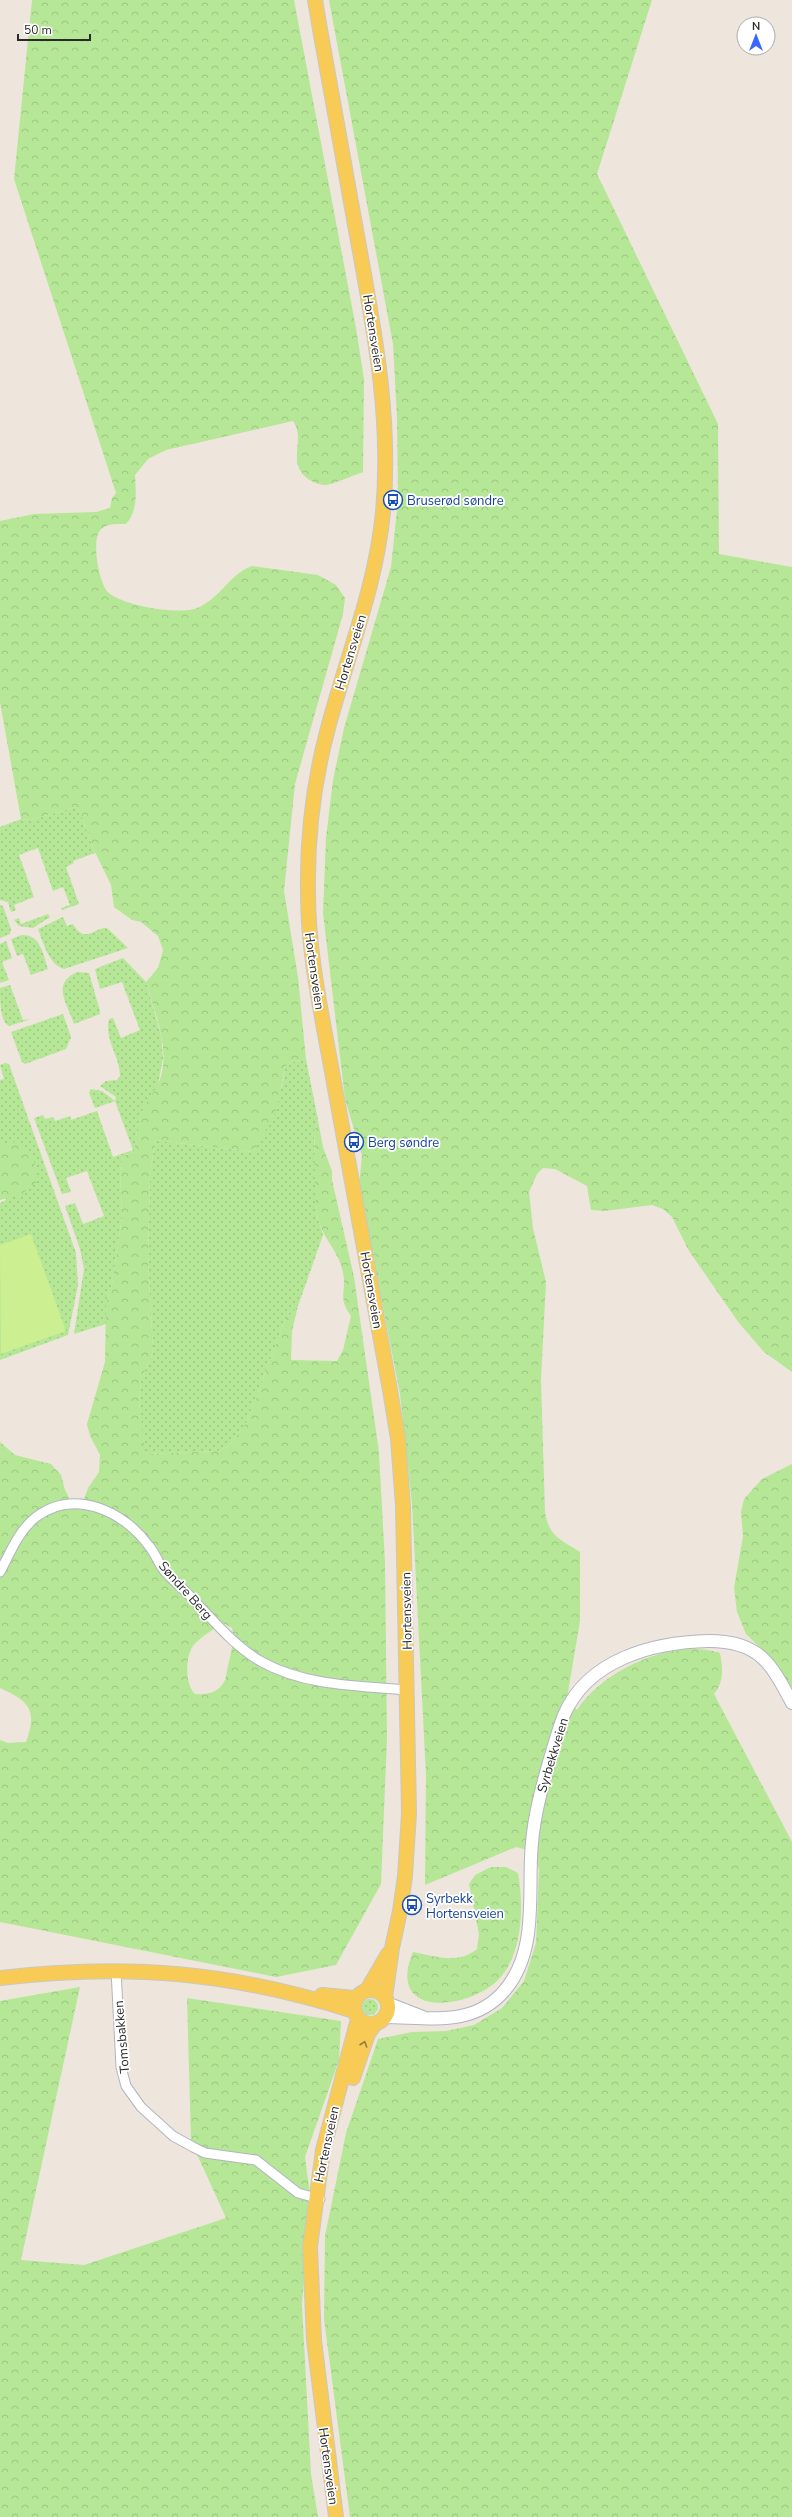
<svg xmlns="http://www.w3.org/2000/svg" width="792" height="2517" viewBox="0 0 792 2517" font-family="'Nunito Sans',sans-serif">
<style>
.grass{fill:url(#grass-dots)}
.forest{fill:url(#forest-crowns);fill-rule:evenodd}
.pitch{fill:#cbef91}
.lines{fill:none;stroke-linecap:round;stroke-linejoin:round}
.minor-casing{stroke:#b1b4c0;stroke-width:11}
.secondary-casing{stroke:#b1b4c0;stroke-width:14}
.primary-casing{stroke:#c8c8c8;stroke-width:16}
.minor{stroke:#fff;stroke-width:9}
.secondary{stroke:#fff;stroke-width:12}
.primary{stroke:#f8cb57;stroke-width:14}
.oneway{stroke:#927b41}
.labels{text-anchor:middle;stroke-width:3.5;stroke-linejoin:round;paint-order:stroke}
.street-label{font-size:13px;fill:#2b2b2b;stroke:#fff}
.transit-label{font-size:13px;fill:#164399;stroke:#fff;text-anchor:start}
</style>
<defs>
<pattern id="grass-dots" width="8" height="8" patternUnits="userSpaceOnUse"><rect width="8" height="8" fill="#b5e796"/><path d="M2 2h.1M6 6h.1" fill="none" stroke="#9cc681" stroke-width="1.8" stroke-linecap="round"/></pattern>
<pattern id="forest-crowns" width="20" height="18" patternUnits="userSpaceOnUse"><rect width="20" height="18" fill="#b5e796"/><path d="M2 6a3 3 0 1 1 6 0M12 15a3 3 0 1 1 6 0" fill="none" stroke="#9cc681"/></pattern>
</defs>
<rect width="100%" height="100%" fill="#eee6dd"/>
<path class="grass" d="M76,807l4,5 15,41 -22,8 1,2 -8,4 13,37 -17,6 -1,-2 9,-3 -7,-18 -10,4 -15,-43 -19,7 15,42 -20,8 2,5 -5,2 -3,-10 -8,-2v-73l21,-8 9,1z
M0,905l3,1 8,23 -1,5 -10,4z
M48,914l2,3 -17,11 -14,-2 -5,-6 5,-2 2,6z
M63,917l4,9 6,-2c12,21 21,3 34,4l21,20 -64,21c-15,-4 -21,-27 -26,-40z
M22,935c19,0 21,19 26,34l-17,6 -8,-21 -6,2 -6,-17z
M6,941l6,17 -10,4 7,18 -9,3v-39z
M123,958l23,24 15,53 2,23 -5,27 -15,25 -5,15 -4,27 -11,4 -3,15 2,46 -10,67 -6,19v21l-32,10 10,-65 -4,-20 -15,-43 10,-3 8,21 21,-8 -17,-45 -21,7 5,14 -9,2 -28,-76 9,-3 2,4 8,-2 2,4 15,-5 1,4 26,-9 16,46 20,-7 -18,-49 -20,7 -6,-15 2,-4 11,2 13,10 1,-4 -16,-11 6,-5 11,-1 3,-4c0,-20 -16,-36 -11,-57l4,-1 8,20 19,-8 -18,-48 -22,7 -5,-20z
M77,972l12,1 11,38v3l-26,10c-7,-21 -23,-40 3,-52z
M10,985l13,35 8,-1 -22,7c-9,-4 -9,-26 -9,-38z
M63,1014l8,23 -5,12 -41,15 -3,-2 -11,-30z
M306,1059l12,61 -4,12 3,84 6,19 -25,71 -14,16 -36,98 -19,26 -11,5 -74,3 -5,-54 2,-20 12,-28 -5,-96 2,-79 5,-37 99,12 28,-66 3,-19 3,-4z
M5,1063l4,1 67,189 2,32 -10,50 -68,25v-157l6,-3 -6,-13v-107l4,-1 -4,-14z
M362 2007a8 8 0 1 1 16 0a8 8 0 1 1-16 0Z"/>
<path class="forest" d="M32,0h262l62,328 8,51 -1,93c-9,3 -31,13 -38,13 -14,-1 -27,-11 -28,-25 -1,-15 5,-26 -4,-39l-127,29 -18,9 -13,16c1,17 3,36 -9,49 -10,0 -22,-1 -27,8 -7,11 0,53 10,61 16,13 65,21 85,16 24,-7 35,-35 58,-43l66,9 18,10 9,13 -2,16 -48,170 -11,107 14,86 8,82 -18,4 -3,4 -8,42 -23,43 -99,-12 -5,37 -2,79 5,96 -12,28 -2,20 6,54 73,-3 11,-5 19,-26 36,-98 14,-16 -6,25 -1,29 46,1 6,-11 8,-34c-14,-19 -4,-24 -8,-43 -3,-21 -21,-35 -25,-55 -5,-23 -2,-60 -4,-86l4,-12 5,27 9,24v9l22,97 25,175 6,111 2,175 -6,146 -45,81 -60,12 -276,-55v-182l8,3 18,-1c12,-32 3,-41 -26,-54v-246l15,13 36,9 10,11 4,15 8,15 8,2 7,-19 11,-16 1,-17 -10,-19 -3,-12 18,-62 1,-59 6,-19 10,-67 -2,-46 3,-15 11,-4c2,-14 3,-29 9,-42 6,-13 16,-23 19,-38 6,-30 -8,-61 -16,-90l12,-14 5,-18 -5,-14 -17,-14 -9,-2 -18,-13 -3,-22 -17,-35 -14,-38 -4,-5 -46,13 -9,-1 -21,-117v-181l34,-7 62,-2 14,-4 2,-10 4,-5 -102,-314zM223,1623l9,5 2,10 -9,42c-6,13 -18,15 -30,14 -10,-9 -10,-37 -2,-48 5,-7 22,-18 30,-23z
M329,0h323l-55,174 121,250 1,130 73,13v805l-28,-20 -25,-29 -50,-72 -17,-34 -9,-8 -11,-4 -48,6 -13,-1 -4,-24 -32,-17 -12,-1 -6,6 -8,18 4,36 13,54 -5,98 4,132c4,25 15,27 35,40v69l-13,77 10,12c25,-40 97,-73 143,-57 3,15 4,29 -6,41l78,148v675h-442l-26,-198 1,-83 21,-103 32,-94 34,-7 34,-1 28,-6 28,-17 22,-27 12,-38 3,-74 -7,-18 -16,-4 -91,38 1,-110 -14,-271 -12,-110 -41,-209 3,-29 -17,-57 -22,-186 3,-75 7,-58 11,-52 47,-161 7,-67 -1,-82 -4,-74z
M13,1141l20,15 5,25 -16,13 -22,6v-54z
M792,1464v224l-21,-30 -25,-24 -9,-22 -3,-24 9,-52 -2,-24 3,-13 18,-20z
M491,1867h15l12,6c6,32 5,82 -20,107 -30,30 -113,39 -85,-28 23,4 44,13 64,-3l2,-15 -10,-50 6,-9z
M80,1987l-59,273 63,5 142,-47 -35,-77 -4,-143 154,23 -2,39 -34,97 5,38 -8,110 9,169 7,43h-318v-516z"/>
<path class="pitch" d="M31,1234l35,97 -65,23 -1,-109z"/>
<g class="lines">
<g class="minor-casing">
<path id="minor" d="M0,1572c10,-19 19,-42 36,-55 38,-29 88,-6 113,29 6,7 9,16 14,23 8,10 19,19 28,28 22,23 44,50 71,65 43,24 98,24 145,28
M116,1970l5,97 5,19 15,21 32,29 20,11 12,6 51,7 42,33 22,6"/>
</g>
<g class="secondary-casing">
<path id="secondary" d="M387,2003l36,14
M384,2017c44,0 89,11 121,-27 31,-37 24,-88 26,-132 1,-34 9,-64 18,-96 5,-16 9,-32 15,-47 24,-56 90,-73 145,-74 50,0 62,22 83,62"/>
</g>
<g class="primary-casing">
<path id="primary" d="M315,0c13,77 27,154 41,230 17,94 36,186 27,282 -7,76 -37,146 -56,220 -14,53 -20,106 -19,161 0,64 15,127 26,190 18,102 38,204 56,307l8,49 5,67 6,307 -4,63 -5,35 -8,37 -7,50
M0,1978c128,-15 231,-6 354,33
M354 2007a17 17 0 1 1 34 0a17 17 0 1 1-34 0Z
M367,1990l21,-36
M322,1995l33,3
M353,2078l15,-44 7,-10
M336,2517l-22,-177 -4,-93 13,-97 35,-131"/>
</g>
<use href="#minor" class="minor"/>
<use href="#secondary" class="secondary"/>
<use href="#primary" class="primary"/>
</g>
<defs><path id="oneway-chevron" d="M-2-3.5L2.5 0L-2 3.5" fill="none" stroke-width="1.6" stroke-linecap="round" stroke-linejoin="round"/></defs>
<use class="oneway" href="#oneway-chevron" transform="translate(364 2044) rotate(-71)"/>
<defs>
<g id="bus-ring" transform="scale(1)"><circle r="9.5" fill="#fff" stroke="#1a4fb4" stroke-width="1.5"/><path d="M-5-6H5V4H4V6H2V4H-2V6H-4V4H-5ZM-3.5-4V0h7V-4ZM-3.5 1.2v1.5H-2V1.2ZM2 1.2v1.5H3.5V1.2Z" fill="#1a4fb4"/></g>
</defs>
<g fill-rule="evenodd">
<use href="#bus-ring" x="393" y="500"/>
<use href="#bus-ring" x="354" y="1142"/>
<use href="#bus-ring" x="412" y="1905"/>
</g>
<g class="labels">
<g class="street-label">
<text transform="translate(374 333) rotate(81)" y="5">Hortensveien</text>
<text transform="translate(350 652) rotate(-73)" y="5">Hortensveien</text>
<text transform="translate(315 971) rotate(82)" y="5">Hortensveien</text>
<text transform="translate(372 1290) rotate(80)" y="5">Hortensveien</text>
<text transform="translate(186 1590) rotate(48)" y="5">Søndre Berg</text>
<text transform="translate(406 1611) rotate(-91)" y="5">Hortensveien</text>
<text transform="translate(552 1755) rotate(-73)" y="5">Syrbekkveien</text>
<text transform="translate(121 2037) rotate(-95)" y="5">Tomsbakken</text>
<text transform="translate(326 2144) rotate(-78)" y="5">Hortensveien</text>
<text transform="translate(329 2466) rotate(82)" y="5">Hortensveien</text>
</g>
<g class="transit-label">
<text x="407" y="505">Bruserød søndre</text>
<text x="368" y="1147">Berg søndre</text>
<text x="426" y="1903">Syrbekk<tspan x="426" dy="15">Hortensveien</tspan></text>
</g>
</g>
<g transform="translate(756 36)"><circle r="19" fill="#ffffff" stroke="#aaaaaa"/>
<path d="M0-3L7 15L0 10L-7 15Z" fill="#3866ff"/>
<text y="-6" font-size="11" font-weight="bold" text-anchor="middle" fill="#2b2b2b">N</text>
</g>
<path d="M18 34v6h72v-6" fill="none" stroke="#2b2b2b" stroke-width="2"/>
<text x="24" y="34" font-size="12" fill="#2b2b2b" stroke="#ffffff" stroke-width="3" paint-order="stroke">50 m</text>
</svg>
